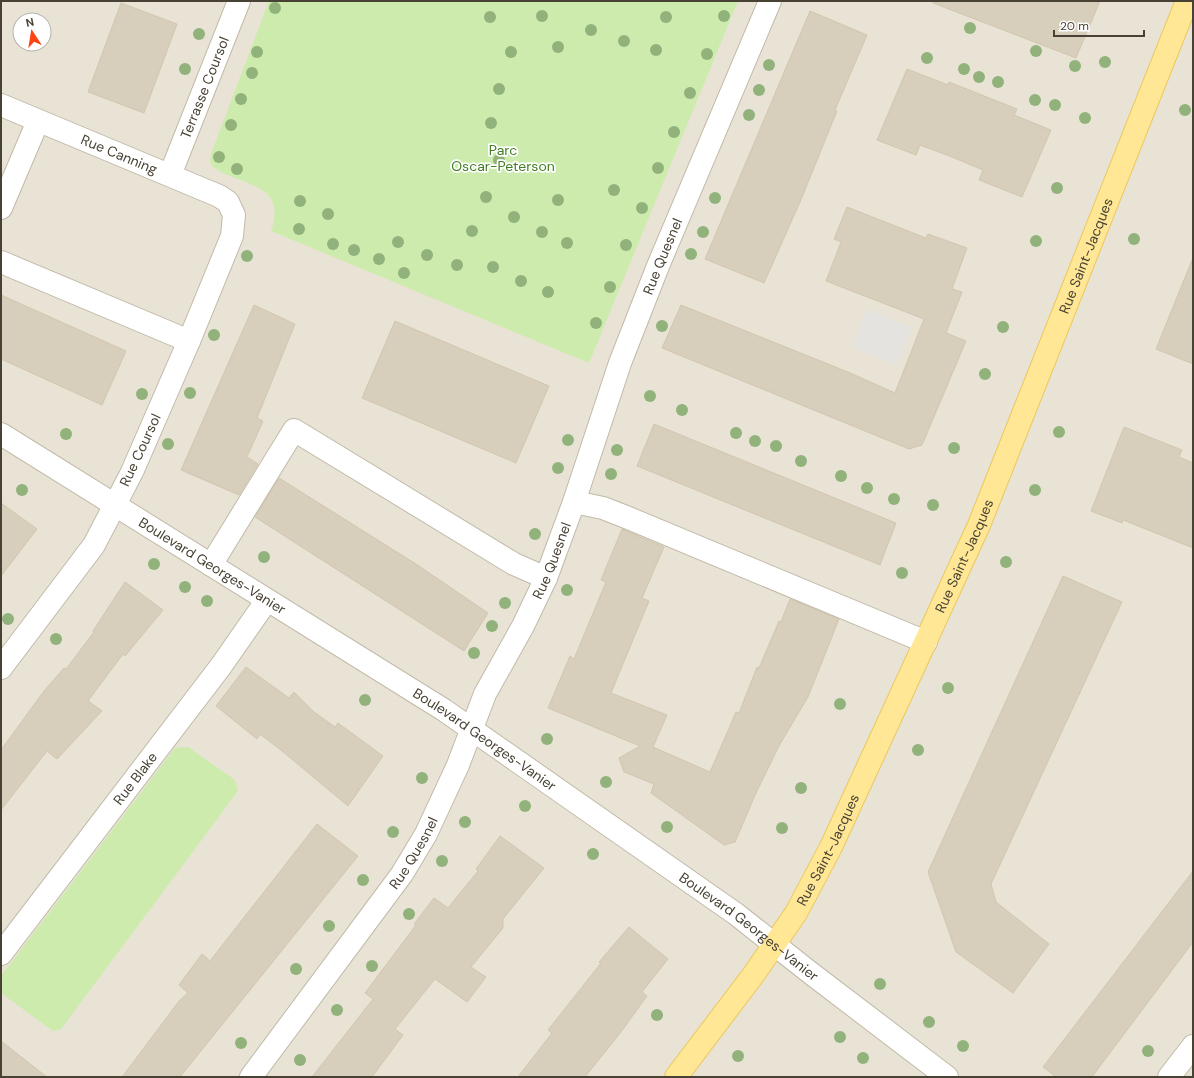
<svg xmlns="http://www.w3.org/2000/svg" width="1194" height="1078" viewBox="0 0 1194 1078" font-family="'DM Sans',sans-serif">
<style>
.residential{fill:#e9e3d5;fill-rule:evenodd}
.green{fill:#ccebad}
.parking{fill:#e5e3df}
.building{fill:#d7cebb;stroke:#d2c6ae}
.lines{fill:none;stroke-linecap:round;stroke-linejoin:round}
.minor-casing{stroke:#c1baa9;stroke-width:24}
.major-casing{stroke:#ebc85e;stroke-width:24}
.minor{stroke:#fff;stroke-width:22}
.major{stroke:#ffe795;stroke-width:22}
.tree{fill:#92b27c}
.labels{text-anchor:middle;stroke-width:3.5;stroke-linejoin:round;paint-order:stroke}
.street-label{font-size:14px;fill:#484235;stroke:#fff}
.park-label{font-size:14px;fill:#417e24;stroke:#fff}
</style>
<rect width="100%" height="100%" fill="#f4f1e7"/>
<path class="residential" d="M1,1h1192v1076h-1192zM20,20h24v24h-24z"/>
<path class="green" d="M269,1h469l-149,362 -318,-132c17,-48 -29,-45 -57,-63l-4,-6 1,-8z
M188,747l47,33 3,11 -177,238 -8,2 -52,-38v-17l174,-228z"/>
<path class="parking" d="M867,309l45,19 -16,37 -44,-18z"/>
<path class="building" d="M933,1h167l-24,57 -143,-55z
M121,3l56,21 -33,89 -56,-21z
M810,11l57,24 -32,75 2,1 -37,91 -36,81 -59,-24z
M907,69l41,16 1,-3 68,27 -3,6 37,15 -29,67 -43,-17 4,-10 -31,-13 -32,-12 -4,10 -39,-15z
M847,207l79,31 2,-4 39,14 -15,41 10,3 -16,41 20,8 -44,104 -13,4 -247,-101 19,-43 167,67 47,21 29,-74 -98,-38 15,-39 -7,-3z
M1192,260h1v104l-37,-15z
M1,295l125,56 -24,54 -101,-46z
M254,305l41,19 -38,94 6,3 -16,36 11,7 -19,31 -58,-25z
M395,321l154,65 -33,77 -154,-65z
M654,424l242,99 -16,42 -243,-99z
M1124,427l58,23 -3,7 14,6v85l-70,-28 -1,3 -31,-12z
M279,478l137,86 72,49 -24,38 -209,-134z
M1,503l36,26 -36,47z
M622,529l42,18 -22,51 7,3 -38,92 56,22 -14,32 57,25 26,-60 3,1 18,-46 2,1 20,-47 2,1 9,-23 49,20 -31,78 -28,47 -24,49 -21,49 -11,3 -73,-52 3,-9 -30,-12 -5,-14 21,-12 -92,-38 22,-52 4,3 32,-77 -5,-2z
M1063,576l59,26 -131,282 5,18 53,42 -36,49 -57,-41 -28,-80z
M125,582l38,28 -38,46 -2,-2 -35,47 14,10 -45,48 -10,-8 -46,59v-60l43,-59 20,-23 2,1 28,-37 -1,-1z
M246,667l43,31 5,-6 20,20 21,15 3,-4 45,33 -35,50 -66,-55 -22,-17 -3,5 -41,-33z
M317,824l41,32 -178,221h-58l57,-76 9,-8 -9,-8 23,-31 8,7z
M500,836l44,32 -41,51v9l-32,39 15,10 -19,25 -32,-23 -40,50 8,6 -31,42h-60l61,-78 -8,-6 51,-68 -2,-1 20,-26 14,10 30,-37 -2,-2z
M1193,871v71l-101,135h-36l-13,-10z
M629,927l39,32 -26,33 5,4 -26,36 -36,45h-67l34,-44 -4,-3 53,-67 -2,-1z
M1,1041l46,36h-46z"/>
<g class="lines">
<g class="minor-casing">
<g id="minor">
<path id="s1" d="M1,105l218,91 9,6 6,13 -2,21 -43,105 -57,131 -38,73 -93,123"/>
<path id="s2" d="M170,175l69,-174"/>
<path d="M1,208l37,-87"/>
<path d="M1,262l188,79"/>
<path id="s3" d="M1,434l443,276 292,204 72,57 139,106"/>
<path d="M574,502l29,6 23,9 300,125"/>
<path d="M211,565l83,-135 220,134 32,14"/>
<path id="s4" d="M1,954l220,-288 46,-66"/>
<path id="s5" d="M251,1077l151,-203 24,-40 32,-69 27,-71 38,-68 23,-48 28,-76 46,-139 38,-97 112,-265"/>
<path d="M1169,1077l24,-31"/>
</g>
</g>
<g class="major-casing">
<g id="major">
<path id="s6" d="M676,1077l78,-103 42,-61 35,-66 148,-322 208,-524"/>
</g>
</g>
<use href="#minor" class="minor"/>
<use href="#major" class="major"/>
</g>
<g class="tree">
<circle cx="275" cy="8" r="6"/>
<circle cx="542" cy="16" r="6"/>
<circle cx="724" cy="16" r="6"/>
<circle cx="490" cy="17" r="6"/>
<circle cx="666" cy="17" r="6"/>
<circle cx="970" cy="28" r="6"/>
<circle cx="591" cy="30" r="6"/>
<circle cx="199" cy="34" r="6"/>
<circle cx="624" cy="41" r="6"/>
<circle cx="558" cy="47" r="6"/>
<circle cx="656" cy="50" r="6"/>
<circle cx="1036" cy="51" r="6"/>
<circle cx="257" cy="52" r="6"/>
<circle cx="511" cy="52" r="6"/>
<circle cx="707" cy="54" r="6"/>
<circle cx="927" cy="58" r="6"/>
<circle cx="1105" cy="62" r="6"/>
<circle cx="769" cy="65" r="6"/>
<circle cx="1075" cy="66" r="6"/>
<circle cx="185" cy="69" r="6"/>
<circle cx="964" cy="69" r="6"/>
<circle cx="252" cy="73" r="6"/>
<circle cx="979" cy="77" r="6"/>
<circle cx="998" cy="82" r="6"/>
<circle cx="499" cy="89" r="6"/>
<circle cx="759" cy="90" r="6"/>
<circle cx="690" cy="93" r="6"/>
<circle cx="241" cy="99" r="6"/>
<circle cx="1035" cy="100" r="6"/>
<circle cx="1055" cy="105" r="6"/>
<circle cx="1185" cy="110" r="6"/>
<circle cx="749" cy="115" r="6"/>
<circle cx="1085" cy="118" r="6"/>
<circle cx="491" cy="123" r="6"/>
<circle cx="231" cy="125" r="6"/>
<circle cx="674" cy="132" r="6"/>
<circle cx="219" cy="157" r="6"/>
<circle cx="499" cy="160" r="6"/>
<circle cx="658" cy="168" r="6"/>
<circle cx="237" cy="169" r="6"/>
<circle cx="1057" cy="188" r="6"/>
<circle cx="614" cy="190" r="6"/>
<circle cx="486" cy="197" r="6"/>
<circle cx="715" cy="198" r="6"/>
<circle cx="558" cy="200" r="6"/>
<circle cx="300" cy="201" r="6"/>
<circle cx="642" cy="208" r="6"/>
<circle cx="328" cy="214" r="6"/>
<circle cx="514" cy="217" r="6"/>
<circle cx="299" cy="229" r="6"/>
<circle cx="472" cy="231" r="6"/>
<circle cx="542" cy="232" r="6"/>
<circle cx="703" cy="232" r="6"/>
<circle cx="1134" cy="239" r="6"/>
<circle cx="1036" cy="241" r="6"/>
<circle cx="398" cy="242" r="6"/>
<circle cx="567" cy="243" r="6"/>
<circle cx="333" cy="244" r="6"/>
<circle cx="626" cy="245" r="6"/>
<circle cx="354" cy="250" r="6"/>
<circle cx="691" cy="254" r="6"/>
<circle cx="427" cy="255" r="6"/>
<circle cx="247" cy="256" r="6"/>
<circle cx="379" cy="259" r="6"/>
<circle cx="457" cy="265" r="6"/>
<circle cx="493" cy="267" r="6"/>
<circle cx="404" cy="273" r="6"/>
<circle cx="521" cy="281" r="6"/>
<circle cx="610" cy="287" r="6"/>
<circle cx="548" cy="292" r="6"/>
<circle cx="596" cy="323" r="6"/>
<circle cx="662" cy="326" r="6"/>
<circle cx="1003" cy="327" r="6"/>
<circle cx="214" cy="335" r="6"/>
<circle cx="985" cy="374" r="6"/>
<circle cx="190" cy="393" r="6"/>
<circle cx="142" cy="394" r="6"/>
<circle cx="650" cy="396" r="6"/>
<circle cx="682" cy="410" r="6"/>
<circle cx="1059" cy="432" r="6"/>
<circle cx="736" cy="433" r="6"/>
<circle cx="66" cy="434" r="6"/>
<circle cx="568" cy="440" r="6"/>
<circle cx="755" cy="441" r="6"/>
<circle cx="168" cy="444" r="6"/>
<circle cx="776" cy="446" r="6"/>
<circle cx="954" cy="448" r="6"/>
<circle cx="617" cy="450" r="6"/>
<circle cx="801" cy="461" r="6"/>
<circle cx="558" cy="468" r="6"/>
<circle cx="611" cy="474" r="6"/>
<circle cx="841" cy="476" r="6"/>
<circle cx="867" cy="488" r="6"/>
<circle cx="22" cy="490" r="6"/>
<circle cx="1035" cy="490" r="6"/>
<circle cx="894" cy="499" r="6"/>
<circle cx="933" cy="505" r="6"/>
<circle cx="535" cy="534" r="6"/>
<circle cx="264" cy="557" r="6"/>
<circle cx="1006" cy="562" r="6"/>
<circle cx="154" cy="564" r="6"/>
<circle cx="902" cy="573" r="6"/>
<circle cx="185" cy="587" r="6"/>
<circle cx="567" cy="590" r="6"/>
<circle cx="207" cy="601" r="6"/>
<circle cx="505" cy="603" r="6"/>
<circle cx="8" cy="619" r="6"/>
<circle cx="492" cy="626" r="6"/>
<circle cx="56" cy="639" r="6"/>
<circle cx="474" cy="653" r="6"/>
<circle cx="948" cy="688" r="6"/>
<circle cx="365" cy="700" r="6"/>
<circle cx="840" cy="704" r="6"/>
<circle cx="547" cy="739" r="6"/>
<circle cx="918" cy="750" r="6"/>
<circle cx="422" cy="778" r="6"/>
<circle cx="606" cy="782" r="6"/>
<circle cx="801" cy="788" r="6"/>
<circle cx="525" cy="806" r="6"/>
<circle cx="465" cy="822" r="6"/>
<circle cx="667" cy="827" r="6"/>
<circle cx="782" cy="828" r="6"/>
<circle cx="393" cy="832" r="6"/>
<circle cx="593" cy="854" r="6"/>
<circle cx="442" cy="861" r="6"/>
<circle cx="363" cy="880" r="6"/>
<circle cx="409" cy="914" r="6"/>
<circle cx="329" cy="926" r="6"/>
<circle cx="372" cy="966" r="6"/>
<circle cx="296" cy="969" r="6"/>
<circle cx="880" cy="984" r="6"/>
<circle cx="337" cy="1010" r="6"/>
<circle cx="657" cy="1015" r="6"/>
<circle cx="929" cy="1022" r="6"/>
<circle cx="840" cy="1037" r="6"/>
<circle cx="241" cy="1043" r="6"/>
<circle cx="963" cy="1046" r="6"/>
<circle cx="1148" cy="1051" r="6"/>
<circle cx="738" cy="1056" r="6"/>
<circle cx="863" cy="1058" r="6"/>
<circle cx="300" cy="1060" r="6"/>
</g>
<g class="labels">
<g class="street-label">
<text dy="5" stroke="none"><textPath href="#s2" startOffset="94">Terrasse Coursol</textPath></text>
<text dy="5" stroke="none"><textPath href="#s1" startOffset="128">Rue Canning</textPath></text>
<text dy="5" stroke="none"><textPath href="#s5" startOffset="925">Rue Quesnel</textPath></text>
<text dy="5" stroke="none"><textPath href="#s6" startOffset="922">Rue Saint-Jacques</textPath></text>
<text transform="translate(140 450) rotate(-65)" y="5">Rue Coursol</text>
<text dy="5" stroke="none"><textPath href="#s6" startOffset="598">Rue Saint-Jacques</textPath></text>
<text dy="5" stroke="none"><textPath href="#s5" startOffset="601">Rue Quesnel</textPath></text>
<text dy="5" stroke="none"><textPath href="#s3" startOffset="249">Boulevard Georges-Vanier</textPath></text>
<text dy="5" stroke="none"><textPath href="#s3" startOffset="572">Boulevard Georges-Vanier</textPath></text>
<text dy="5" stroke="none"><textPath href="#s4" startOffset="221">Rue Blake</textPath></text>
<text dy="5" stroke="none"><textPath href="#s6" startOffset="274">Rue Saint-Jacques</textPath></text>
<text dy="5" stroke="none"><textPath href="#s5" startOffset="277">Rue Quesnel</textPath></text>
<text dy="5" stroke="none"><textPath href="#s3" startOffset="896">Boulevard Georges-Vanier</textPath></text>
</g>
<g class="park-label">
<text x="503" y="155">Parc<tspan x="503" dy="16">Oscar-Peterson</tspan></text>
</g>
</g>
<rect width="1194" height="1078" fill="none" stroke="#484235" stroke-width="4"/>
<g transform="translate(32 32) rotate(348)"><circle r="19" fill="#ffffff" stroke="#b6b3ae"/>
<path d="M0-3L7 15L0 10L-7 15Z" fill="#ff4313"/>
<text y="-6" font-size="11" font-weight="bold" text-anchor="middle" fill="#484235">N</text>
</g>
<path d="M1054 30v6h90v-6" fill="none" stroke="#484235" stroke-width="2"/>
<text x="1060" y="30" font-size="12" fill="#484235" stroke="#ffffff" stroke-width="3" paint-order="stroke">20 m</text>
</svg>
